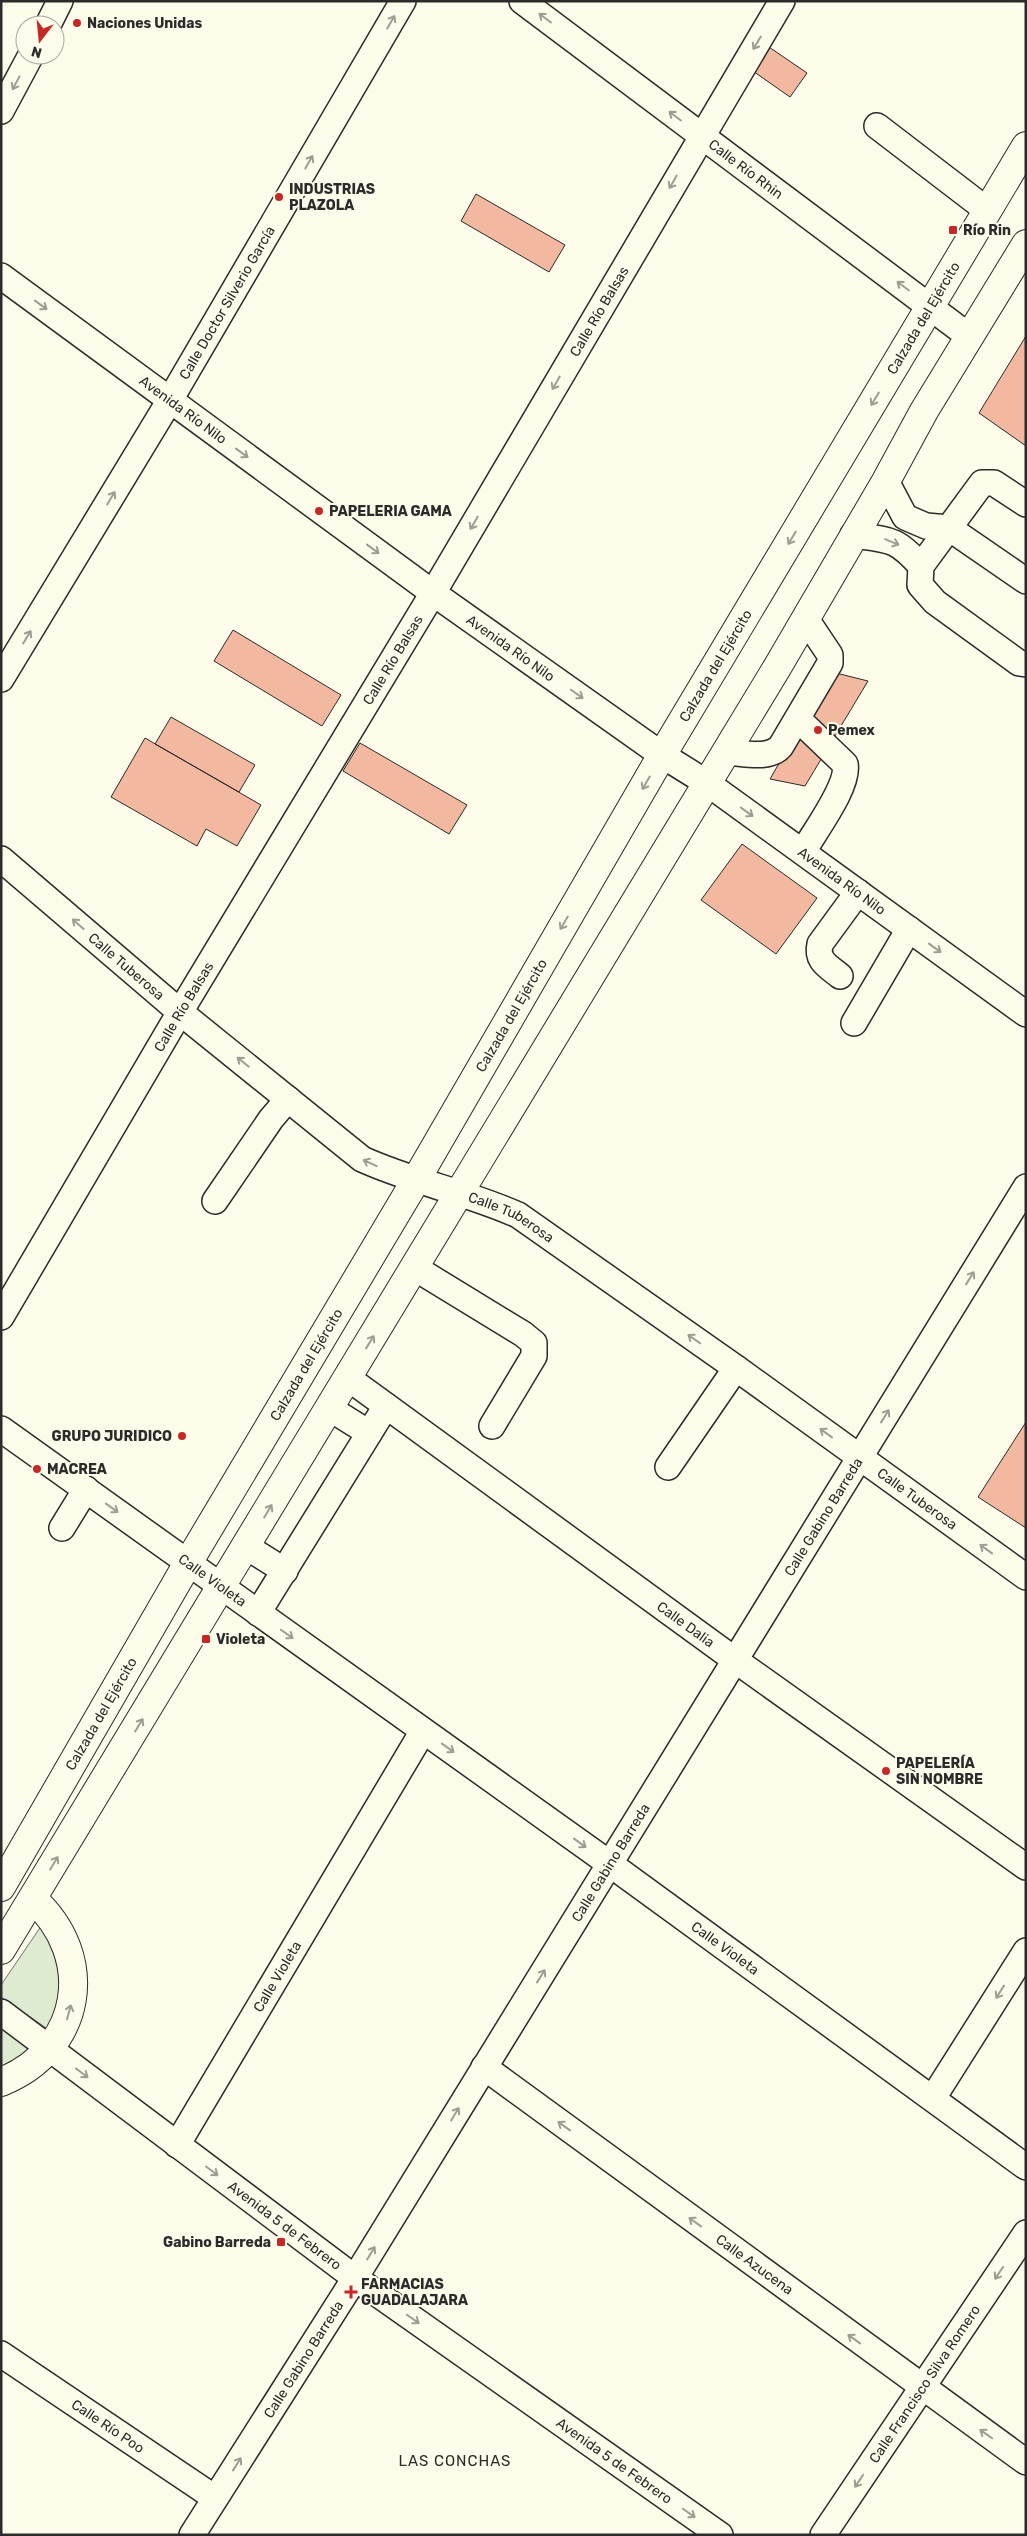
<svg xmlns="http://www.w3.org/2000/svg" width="1027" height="2536" viewBox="0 0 1027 2536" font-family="Rubik,sans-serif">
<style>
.green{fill:#deebd1;stroke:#74746e}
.building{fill:#f2b8a0;stroke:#2b2b2b}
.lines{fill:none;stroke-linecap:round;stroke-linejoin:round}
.minor-casing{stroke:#2b2b2b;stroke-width:28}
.major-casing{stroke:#2b2b2b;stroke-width:30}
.minor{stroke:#fdfbea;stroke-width:25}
.major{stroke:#fdfbea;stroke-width:28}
.oneway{stroke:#9e9d94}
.poi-dot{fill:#c62828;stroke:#fdfbea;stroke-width:2}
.labels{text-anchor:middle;stroke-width:4;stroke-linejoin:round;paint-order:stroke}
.poi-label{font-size:14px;font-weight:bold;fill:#2b2b2b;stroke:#fdfbea;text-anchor:start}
.street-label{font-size:14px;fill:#2b2b2b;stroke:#fdfbea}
.neighbourhood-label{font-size:15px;letter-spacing:1px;fill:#2b2b2b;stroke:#fdfbea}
</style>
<rect width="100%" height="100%" fill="#fdfbea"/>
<path class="green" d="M46,1919l25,51 -19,62 -51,-35v-12z
M1,2017l41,30 -41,29z"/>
<path class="building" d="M766,45l41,28 -17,24 -40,-28z
M476,194l89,51 -16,27 -88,-51z
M1026,336v110l-47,-33z
M233,630l108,65 -19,31 -108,-65z
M832,672l36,9 -63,105 -35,-7z
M171,717l84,48 -16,27 -84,-48z
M145,738l116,67 -24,41 -31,-17 -9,17 -86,-49z
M360,743l107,62 -18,29 -106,-63z
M742,844l75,54 -41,56 -75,-54z
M1026,1422v106l-48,-31z"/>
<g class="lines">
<g class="minor-casing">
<g id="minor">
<path id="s1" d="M522,1l448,336"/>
<path d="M48,25l12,-24"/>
<path d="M1,111l30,-56"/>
<path d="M877,126l111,85"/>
<path id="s2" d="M1,276l432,317 229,162 45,28 319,231"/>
<path d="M886,481l19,36 21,9 23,2 77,53"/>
<path d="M1026,504l-32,-21h-12l-61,83 -1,19 15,17 84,61 7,1"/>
<path d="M853,535c37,5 43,3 68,31"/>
<path id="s3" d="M1,679l169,-279 233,-399"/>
<path d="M798,719l47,45c5,21 -31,68 -42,88"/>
<path d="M726,752c17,1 44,8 55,-6l49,-83v-8l-24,-36"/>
<path id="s4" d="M1,859l179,153 182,147c50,23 105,33 156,56l218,153 290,209"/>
<path d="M840,976c-12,-10 -24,-15 -20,-32l38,-52"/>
<path d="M854,1023l55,-94"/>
<path d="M215,1201l56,-82 17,-20"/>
<path d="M415,1268l108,66 11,9v13l-42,70"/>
<path id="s5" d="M1,1317l179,-305 253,-419 349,-592"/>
<path id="s6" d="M348,1378l387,282 291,207"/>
<path d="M329,1408l40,25"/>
<path id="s7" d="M1,1429l609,435 416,303"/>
<path d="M668,1467l68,-99"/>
<path d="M62,1528l24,-39"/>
<path d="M247,1547l38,24"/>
<path d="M258,1613l128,-207"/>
<path id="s8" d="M1,2012l354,266 365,257"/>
<path id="s9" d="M484,2067l542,395"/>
<path d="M933,2098l93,-147"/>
<path id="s10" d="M177,2145l246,-414"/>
<path id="s11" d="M1,2354l214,144"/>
<path id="s12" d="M192,2535l163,-257 671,-1091"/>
<path id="s13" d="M823,2535l203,-302"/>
</g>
</g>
<g class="major-casing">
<g id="major">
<path id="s14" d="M1,1887l187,-324 228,-383 246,-425 364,-609"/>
<path d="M1,1950l777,-1284 108,-185 38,-70 102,-167"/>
<path d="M1,2082c82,-33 96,-125 32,-183"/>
</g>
</g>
<use href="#minor" class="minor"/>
<use href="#major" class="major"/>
</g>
<defs><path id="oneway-shaft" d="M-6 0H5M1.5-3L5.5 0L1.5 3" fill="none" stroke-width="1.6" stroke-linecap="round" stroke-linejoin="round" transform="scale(1.25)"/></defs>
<g class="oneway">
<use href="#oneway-shaft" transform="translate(545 18) rotate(-143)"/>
<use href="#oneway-shaft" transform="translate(391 22) rotate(-60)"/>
<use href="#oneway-shaft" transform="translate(757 43) rotate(121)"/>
<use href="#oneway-shaft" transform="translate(16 83) rotate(118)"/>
<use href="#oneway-shaft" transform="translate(675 116) rotate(-143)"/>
<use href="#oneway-shaft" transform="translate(309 162) rotate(-60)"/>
<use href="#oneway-shaft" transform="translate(673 182) rotate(120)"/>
<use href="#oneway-shaft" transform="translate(903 286) rotate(-143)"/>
<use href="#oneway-shaft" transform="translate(41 305) rotate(36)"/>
<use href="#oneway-shaft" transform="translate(556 383) rotate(120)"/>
<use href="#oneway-shaft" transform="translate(875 399) rotate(121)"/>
<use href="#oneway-shaft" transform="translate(242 453) rotate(36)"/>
<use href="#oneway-shaft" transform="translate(111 498) rotate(-59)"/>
<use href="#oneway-shaft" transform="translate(474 523) rotate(120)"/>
<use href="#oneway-shaft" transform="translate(792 538) rotate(121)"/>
<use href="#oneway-shaft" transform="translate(892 542) rotate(22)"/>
<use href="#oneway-shaft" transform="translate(373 549) rotate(36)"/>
<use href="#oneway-shaft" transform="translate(27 637) rotate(-59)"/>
<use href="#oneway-shaft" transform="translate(577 694) rotate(35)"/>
<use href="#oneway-shaft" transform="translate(646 783) rotate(120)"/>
<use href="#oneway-shaft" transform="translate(747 812) rotate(36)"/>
<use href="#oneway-shaft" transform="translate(564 923) rotate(120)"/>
<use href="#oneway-shaft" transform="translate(78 924) rotate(-139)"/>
<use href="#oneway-shaft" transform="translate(935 948) rotate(36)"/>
<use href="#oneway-shaft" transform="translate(243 1062) rotate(-141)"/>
<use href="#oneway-shaft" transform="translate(370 1163) rotate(-155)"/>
<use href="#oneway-shaft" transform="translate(970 1278) rotate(-58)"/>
<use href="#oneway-shaft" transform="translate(694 1339) rotate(-145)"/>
<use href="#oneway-shaft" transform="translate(370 1342) rotate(-58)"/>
<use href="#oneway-shaft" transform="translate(885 1416) rotate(-58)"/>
<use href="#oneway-shaft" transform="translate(826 1433) rotate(-144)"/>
<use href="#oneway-shaft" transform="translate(112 1508) rotate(36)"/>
<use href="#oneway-shaft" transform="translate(268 1511) rotate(-59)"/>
<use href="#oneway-shaft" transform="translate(986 1549) rotate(-144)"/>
<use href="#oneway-shaft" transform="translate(287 1634) rotate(35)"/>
<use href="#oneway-shaft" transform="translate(139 1725) rotate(-59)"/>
<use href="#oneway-shaft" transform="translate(448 1748) rotate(36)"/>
<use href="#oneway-shaft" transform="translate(580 1843) rotate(36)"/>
<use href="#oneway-shaft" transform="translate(54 1863) rotate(-59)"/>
<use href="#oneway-shaft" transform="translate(541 1976) rotate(-58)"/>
<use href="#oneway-shaft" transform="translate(1000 1992) rotate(122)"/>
<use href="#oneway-shaft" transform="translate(69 2012) rotate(-75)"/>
<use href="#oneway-shaft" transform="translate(82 2073) rotate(37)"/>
<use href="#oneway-shaft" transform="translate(455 2114) rotate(-59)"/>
<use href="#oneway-shaft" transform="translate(564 2126) rotate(-144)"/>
<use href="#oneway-shaft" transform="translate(212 2171) rotate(37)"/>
<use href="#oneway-shaft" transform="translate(695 2222) rotate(-144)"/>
<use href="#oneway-shaft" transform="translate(371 2253) rotate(-59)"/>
<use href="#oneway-shaft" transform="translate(999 2273) rotate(124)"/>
<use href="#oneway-shaft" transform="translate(413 2319) rotate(35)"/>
<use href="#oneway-shaft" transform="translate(854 2339) rotate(-144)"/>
<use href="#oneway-shaft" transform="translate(986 2434) rotate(-145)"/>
<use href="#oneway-shaft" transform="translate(237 2464) rotate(-58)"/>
<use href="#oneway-shaft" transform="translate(859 2481) rotate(124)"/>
<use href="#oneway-shaft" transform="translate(689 2513) rotate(35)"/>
</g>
<g class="poi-dot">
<circle cx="77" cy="23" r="5"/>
<circle cx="279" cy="197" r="5"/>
<rect x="948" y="225" width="10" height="10" rx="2.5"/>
<circle cx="319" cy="511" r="5"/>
<circle cx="818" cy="730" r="5"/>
<circle cx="182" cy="1436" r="5"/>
<circle cx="37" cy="1469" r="5"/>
<rect x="201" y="1634" width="10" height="10" rx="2.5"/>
<circle cx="886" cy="1771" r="5"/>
<rect x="276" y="2237" width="10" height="10" rx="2.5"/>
<path d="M348.5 2284.5h5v5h5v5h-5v5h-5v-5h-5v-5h5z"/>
</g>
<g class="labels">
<g class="poi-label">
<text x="87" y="28">Naciones Unidas</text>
<text x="289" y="194">INDUSTRIAS<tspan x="289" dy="16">PLAZOLA</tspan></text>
<text x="963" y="235">Río Rin</text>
<text x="329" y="516">PAPELERIA GAMA</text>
<text x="828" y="735">Pemex</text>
<text x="172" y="1441" text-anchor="end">GRUPO JURIDICO</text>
<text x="47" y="1474">MACREA</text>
<text x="216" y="1644">Violeta</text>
<text x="896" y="1768">PAPELERÍA<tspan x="896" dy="16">SIN NOMBRE</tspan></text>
<text x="271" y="2247" text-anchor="end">Gabino Barreda</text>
<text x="361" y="2289">FARMACIAS<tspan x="361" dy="16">GUADALAJARA</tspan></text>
</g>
<g class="street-label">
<text dy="5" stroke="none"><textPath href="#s1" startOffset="280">Calle Río Rhin</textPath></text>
<text dy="5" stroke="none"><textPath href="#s3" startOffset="439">Calle Doctor Silverio García</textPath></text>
<text dy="5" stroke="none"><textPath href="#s5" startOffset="1170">Calle Río Balsas</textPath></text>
<text dy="5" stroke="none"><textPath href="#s14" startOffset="1820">Calzada del Ejército</textPath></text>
<text dy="5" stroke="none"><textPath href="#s2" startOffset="226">Avenida Río Nilo</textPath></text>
<text dy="5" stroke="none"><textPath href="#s2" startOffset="631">Avenida Río Nilo</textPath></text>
<text dy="5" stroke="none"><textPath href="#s5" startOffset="765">Calle Río Balsas</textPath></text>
<text dy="5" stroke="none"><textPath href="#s14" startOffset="1415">Calzada del Ejército</textPath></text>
<text dy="5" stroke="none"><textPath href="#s2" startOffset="1036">Avenida Río Nilo</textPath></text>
<text dy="5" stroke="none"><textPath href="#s4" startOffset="165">Calle Tuberosa</textPath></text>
<text dy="5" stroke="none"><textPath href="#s5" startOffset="360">Calle Río Balsas</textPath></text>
<text dy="5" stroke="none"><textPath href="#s14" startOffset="1010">Calzada del Ejército</textPath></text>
<text dy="5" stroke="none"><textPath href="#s4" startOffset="630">Calle Tuberosa</textPath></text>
<text dy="5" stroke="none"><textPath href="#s14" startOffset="605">Calzada del Ejército</textPath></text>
<text dy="5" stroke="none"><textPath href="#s4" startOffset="1125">Calle Tuberosa</textPath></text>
<text dy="5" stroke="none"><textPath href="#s12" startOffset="1198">Calle Gabino Barreda</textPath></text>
<text dy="5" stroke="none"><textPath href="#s7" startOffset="260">Calle Violeta</textPath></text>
<text dy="5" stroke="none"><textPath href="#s6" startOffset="418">Calle Dalia</textPath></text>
<text dy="5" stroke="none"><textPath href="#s14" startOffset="200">Calzada del Ejército</textPath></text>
<text dy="5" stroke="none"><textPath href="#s12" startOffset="792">Calle Gabino Barreda</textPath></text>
<text dy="5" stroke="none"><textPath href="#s7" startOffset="891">Calle Violeta</textPath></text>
<text dy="5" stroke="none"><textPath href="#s10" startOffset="196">Calle Violeta</textPath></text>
<text dy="5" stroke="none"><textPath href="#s8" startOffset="355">Avenida 5 de Febrero</textPath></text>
<text dy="5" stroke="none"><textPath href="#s9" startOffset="335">Calle Azucena</textPath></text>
<text dy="5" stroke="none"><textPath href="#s12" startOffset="208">Calle Gabino Barreda</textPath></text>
<text dy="5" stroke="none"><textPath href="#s13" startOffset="182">Calle Francisco Silva Romero</textPath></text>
<text dy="5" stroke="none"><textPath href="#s11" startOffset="129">Calle Río Poo</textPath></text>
<text dy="5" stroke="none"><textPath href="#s8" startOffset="760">Avenida 5 de Febrero</textPath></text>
</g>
<g class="neighbourhood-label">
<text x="455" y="2466">LAS CONCHAS</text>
</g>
</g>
<rect width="1027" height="2536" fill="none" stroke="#2b2b2b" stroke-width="5"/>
<g transform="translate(40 40) rotate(196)"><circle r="24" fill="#fdfbea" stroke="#a9a89e"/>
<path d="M0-4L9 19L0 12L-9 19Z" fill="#c62828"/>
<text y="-8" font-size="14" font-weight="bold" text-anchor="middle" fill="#2b2b2b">N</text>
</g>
</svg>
